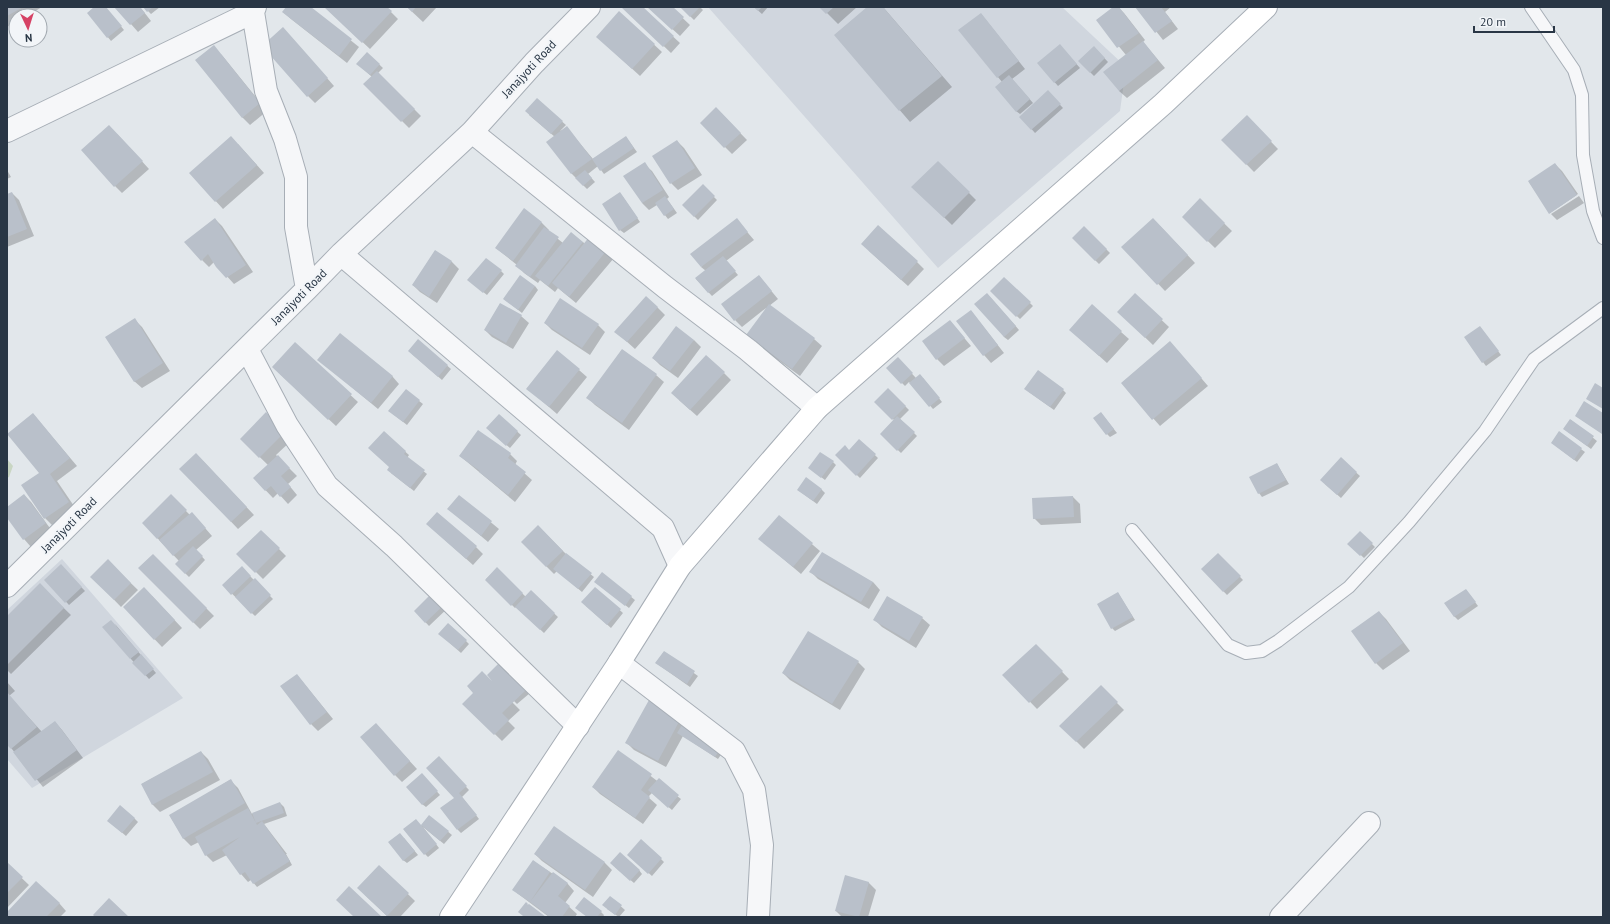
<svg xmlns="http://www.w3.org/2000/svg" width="1610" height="924" viewBox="0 0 1610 924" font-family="'PT Sans',sans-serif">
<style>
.built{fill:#d0d6de}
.green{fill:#c9d6c3}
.shadow{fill:#0003}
.building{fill:#b9c0ca}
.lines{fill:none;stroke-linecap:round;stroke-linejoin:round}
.lane-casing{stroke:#a7aeb6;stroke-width:14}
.street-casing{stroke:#a7aeb6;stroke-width:24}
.secondary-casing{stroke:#a7aeb6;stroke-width:24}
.lane{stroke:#f6f7f9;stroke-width:12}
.street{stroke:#f6f7f9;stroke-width:22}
.secondary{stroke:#fff;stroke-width:22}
.labels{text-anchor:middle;stroke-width:4;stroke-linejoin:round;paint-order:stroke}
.street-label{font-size:12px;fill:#293645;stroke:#f2f5f8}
</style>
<rect width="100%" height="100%" fill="#e2e7eb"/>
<path class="built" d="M708,7h354l64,60 -6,44 -182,157z
M62,559l121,139 -151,90 -25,-29v-149z"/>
<path class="green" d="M7,459l6,7 -4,11 -2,1z"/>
<path class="shadow" d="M7,7h35l-15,9h-11v6l-9,5z
M95,7h10l19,23 -13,11 -23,-28z
M116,7h24l11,14 -13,11z
M144,7h16l-9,7z
M287,7h22l50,40 -12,16 -56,-44 -8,-7z
M325,7h61l12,12 -28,30z
M407,7h30l-14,15z
M623,7h18l39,36 -9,10z
M648,7h23l19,18 -10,11z
M681,7h19l3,3 -9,10z
M754,7h14l-6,7z
M821,7h36l-19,17z
M868,7h15l69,80 -42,35 -75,-87z
M1115,7h3l6,6 21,27 -2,2 22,26 -38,30 -8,-7 7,-36 -29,-35z
M1137,7h34l-6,5 13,17 -15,11z
M620,13l42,39 -22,24 -35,-32z
M981,14l44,55 -13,10 21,24 -13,11 -4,-3 -14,-29 -42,-52z
M290,36l44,50 -19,17 -7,-7z
M1094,47l14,15 -14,14 -15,-15z
M1063,49l17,19 -22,18 -20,-23z
M367,53l16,15 -5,5 43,43 -12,12 -44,-44 7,-7 -11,-10z
M221,54l46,57 -17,14 -8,-8z
M1048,92l15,16 -28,25 -14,-16z
M537,100l29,25 -6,6 7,-3 26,31 33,-22 11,15 -33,22 -6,-8 -10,8 7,8 -8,7 -15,-15 -24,-32 7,-5 -26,-22z
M716,108l31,32 -15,14 -31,-31z
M1247,117l31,32 -24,23 -31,-32z
M117,134l32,35 -27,24 -7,-7z
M677,141l7,7 18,27 -24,15 -7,-7z
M238,144l26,29 -41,36 -33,-36z
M938,162l38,38 -24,25 -39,-38z
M644,164l8,7 17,26 -2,2 10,14 -9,6 -11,-14 -8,5 -7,-7z
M1555,164l7,7 16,23 -28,19 -21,-31z
M7,170l4,7 -4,2z
M703,186l14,14 -19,20 -15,-15z
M12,193l7,7 15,36 -27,11v-52z
M1579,196l5,7 -27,17 -6,-6z
M623,197l17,25 -16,11 -4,-3z
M1200,200l32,31 -17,17 -32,-31z
M524,210l18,13 7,7 -1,1 15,12 20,-1 2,2 5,-7 24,21 -38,45 -18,-15 -3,4 -15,-12 -2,3 -14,-10 -7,-8 -21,-17z
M215,219l7,7 31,46 -19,12 -20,-22 -5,5 -7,-7z
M737,220l17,20 -28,21 12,14 -26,21 -16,-17 10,-8 -5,-4z
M1160,226l35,37 -30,28 -42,-44z
M1084,227l26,26 -11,11 -26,-26z
M435,251l17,11 7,7 -22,34 -17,-11 -7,-7z
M869,251l48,11 7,7 -16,17z
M501,271l3,3 -17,21 -15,-12z
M759,276l19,23 -9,7 45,33 8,7 -22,30 -46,-34 12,-34 -24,19 -7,-7z
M1004,278l29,28 -13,13 -29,-28z
M535,286l3,4 -16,23 -18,-14z
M1135,295l34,32 -16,18 -27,-26z
M990,297l29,33 -11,10 -4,-3z
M500,304l21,12 8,7 -16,26 -21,-12 -7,-7z
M657,307l8,8 -30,34 -19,-17z
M971,311l33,42 -13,10 -7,-8z
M135,320l7,7 28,44 -28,17 -8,-7z
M950,321l21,25 -27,20 -7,-7z
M545,323l53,2 7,7 -15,23 -38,-25z
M1480,327l21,28 -15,11 -3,-4z
M1121,332l8,7 -22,24 -29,-26z
M418,340l33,29 -9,11 -30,-26z
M694,340l7,7 -23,31 -18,-13 -7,-7z
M1170,342l38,44 -48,40 -38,-43z
M295,344l63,58 -22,24 -56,-52z
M622,350l34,25 8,7 -35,48 -34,-25 -7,-7z
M898,359l18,19h7l19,24 -9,7 -24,-27 -4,4 -18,-18z
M319,360l73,16 7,8 -21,25z
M579,370l8,7 -30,37 -30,-26z
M724,373l7,7 -34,36 -18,-16z
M888,389l21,21 -9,9 17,17 -16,17 -20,-19 13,-14 -18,-18z
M1063,390l3,3 -12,17 -25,-18z
M406,391l17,13 -16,21 -14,-11z
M1584,403l19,11v20l-27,-18z
M1101,413l16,20 -7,4 -3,-3z
M33,414l44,52 -20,15 19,28 -24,16 -7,-7z
M266,414l26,26 -16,15 21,21 -9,8 9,11 -9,9 -10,-11 -5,5 -19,-20 14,-13 -27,-26z
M499,415l22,20 -11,13 -19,-16z
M1571,420l26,21 -6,8 -23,-17z
M384,433l25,22 -2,3 20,16 -13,17 -23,-18z
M1559,433l26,19 -8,10 -21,-16z
M859,440l19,18 -18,20 -24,-23 13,-4z
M510,454l7,7 -2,4 17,15 -17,22 -55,-46z
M1341,459l19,17 -19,22 -16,-14z
M203,461l51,54 -16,14 -57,-60z
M833,462l3,3 -11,15 -12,-9z
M1277,464l12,20 -27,13 -3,-4z
M821,489l4,4 -8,11 -19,-14z
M24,495l7,7 21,29 -21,16 -7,-8 -17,-23v-8z
M171,496l19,19 9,6 13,15 -16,14 9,10 -16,17 -13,-13 3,-3 -36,-38z
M459,496l40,33 -11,13 -39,-33z
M1073,497l7,7 1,19 -40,2 -7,-7z
M779,516l41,35 -19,23 -41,-35z
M538,526l28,28 28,23 -12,15 -25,-21 -3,3 -32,-32z
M261,531l25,25 -23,23 -25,-25z
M435,531l41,16 7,7 -10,11z
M1360,532l15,15 -11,11 -15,-14z
M1218,554l25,26 -16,15 -25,-26z
M153,555l61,61 -14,13 -61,-61z
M108,561l30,29 -17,17 -29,-30z
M61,566l24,25 -16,14 -23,-25z
M242,568l31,31 -18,17 -32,-31z
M497,569l29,28 5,-5 27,25 -14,16 -28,-26 -1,1 -29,-29z
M811,572l62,10 7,8 -11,19 -51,-30z
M602,574l33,26 -6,8 -30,-23z
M40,585l31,30 -60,59 -4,-4v-53z
M595,588l28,25 -12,15 -25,-22z
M1466,590l12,16 -20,14 -4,-4z
M1118,593l17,27 -20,11 -3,-3z
M152,596l30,32 -20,19 -38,-40z
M450,606l-21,20 -14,-15z
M1379,612l7,7 24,32 -27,19 -7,-7z
M922,618l8,7 -14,23 -34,-21 -7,-7z
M115,624l41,49 -7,6 -18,-20z
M443,637l23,4 3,3 -8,9z
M1036,645l33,34 -32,30 -33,-34z
M664,652l34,24 -8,11 -34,-24z
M858,662l7,7 -25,41 -50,-30 -7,-7z
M500,663l30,30 -13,11 -29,-29z
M482,672l38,38 -12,11 7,7 -13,13 -38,-37 11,-11z
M297,675l36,44 -15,12 -7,-7z
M7,682l8,9 -6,5 33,36 13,-10 7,8 21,28 -40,29 -36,-44z
M1101,687l23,23 -40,39 -23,-23z
M649,702l76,47 -7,10 -35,-23 -17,31 -32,-17 -7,-7z
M383,732l34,37 -15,13 -7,-7z
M201,752l7,7 12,21 -60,32 -7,-7 -11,-21z
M619,752l62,47 -9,11 -20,-17 -4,4 9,8 -14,19 -43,-30 -7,-7z
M439,758l30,32 -7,7 17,22 -18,14 -3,-3 -2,-32z
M425,778l15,17 -14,12 -4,-3z
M230,780l8,8 14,26 28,-11 4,4 3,9 -23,8 23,30h-1l6,11 -35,22 -6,-7 -3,2 -7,-8 -14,-19 -14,7 -7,-7 -7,-13 -8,4 -7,-7 -14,-23z
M429,816l23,19 -8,9 -21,-17 16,21 -11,9 -3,-3 -4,-28z
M134,818l4,4 -12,14 -14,-12z
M554,827l51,36 7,7 -19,27 -51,-36 -7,-7z
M404,838l14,17 -11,8 -4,-3z
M632,858l29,1 3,3 -12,14z
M533,861l34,22 7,8 -9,12 12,11 -2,3h-26l-32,-24z
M7,864l22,21 -22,23z
M379,866l36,35 -15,16h-12l-23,-22z
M615,867l24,3 3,4 -8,9z
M868,882l8,8 -8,27h-26l-6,-6z
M610,897l15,13 -6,7 -12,-8z
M59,903l7,8 -6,6h-53v-4z
M601,912l3,3 -1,2h-16z"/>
<path class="building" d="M7,7h16l-16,9z
M94,7h12l16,19 -15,12 -20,-25z
M114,7h26l5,6 -15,12z
M143,7h10l-6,5z
M286,7h25l41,32 -13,17 -57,-44z
M324,7h63l5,4 -30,32z
M407,7h9l-4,5z
M621,7h22l31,29 -11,11z
M647,7h26l11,10 -12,13z
M680,7h20l-10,10z
M754,7h8l-4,4z
M819,7h15l-8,7z
M867,7h16l59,69 -43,35 -65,-76z
M1113,7h6l20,26 -22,15 -21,-28z
M1135,7h26l11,14 -17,12z
M619,11l36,33 -23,25 -36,-32z
M981,13l38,48 -22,17 -39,-48z
M283,27l45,51 -21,19 -45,-51z
M1143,41l15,19 -39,31 -16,-19z
M1060,44l17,20 -23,19 -17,-20z
M214,45l46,58 -18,15 -47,-58z
M1094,46l11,12 -15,15 -12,-12z
M367,52l13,12 -10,11 -14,-11z
M377,71l38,38 -14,13 -38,-38z
M1009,75l21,24 -14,13 -21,-25z
M1048,90l13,14 -30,26 -12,-13z
M537,98l26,23 -12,13 -26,-23z
M716,107l25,26 -17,15 -24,-25z
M1247,115l25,26 -26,24 -25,-25z
M109,125l34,36 -29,26 -33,-37z
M567,126l25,33 -21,15 -25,-32z
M231,136l26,29 -42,37 -26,-29z
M626,136l8,12 -34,23 -8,-12z
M677,140l18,28 -25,16 -18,-28z
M938,161l32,31 -26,26 -33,-31z
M645,162l18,28 -21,13 -19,-27z
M1555,163l22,32 -28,19 -21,-33z
M585,170l7,8 -9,8 -8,-8z
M703,184l12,12 -21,21 -12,-12z
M12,192l15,37 -20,8v-43z
M620,192l18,26 -19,13 -17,-27z
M665,196l9,13 -10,7 -9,-13z
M1200,198l25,25 -18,19 -25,-25z
M524,208l18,14 -29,39 -18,-13z
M215,218l31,47 -20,13 -10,-11 -8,-13 -7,7 -17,-19z
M737,218l11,14 -47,35 -11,-13z
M1153,218l35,37 -31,30 -36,-38z
M878,225l40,36 -17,19 -40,-36z
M1084,226l23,23 -12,12 -23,-23z
M544,227l15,10 -29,40 -15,-11z
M571,232l12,10 -35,44 -13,-10z
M590,236l17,14 -38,47 -17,-14z
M435,250l17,11 -23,36 -17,-12z
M723,256l13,15 -28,22 -13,-15z
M486,258l16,12 -19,23 -16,-13z
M520,275l15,11 -17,24 -15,-11z
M759,275l13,16 -38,30 -13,-17z
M1004,277l27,25 -15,15 -26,-26z
M987,293l29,33 -12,11 -30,-33z
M1135,293l28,26 -18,19 -28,-26z
M646,296l12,11 -31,35 -13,-10z
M560,298l39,26 -17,24 -38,-25z
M500,303l22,12 -16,28 -22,-13z
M769,304l46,34 -23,31 -46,-34z
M1092,304l30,27 -23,25 -30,-26z
M971,310l27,35 -15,11 -27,-35z
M135,318l28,45 -29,19 -29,-45z
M950,320l15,18 -29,22 -14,-19z
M676,326l18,14 -24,31 -18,-13z
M1480,326l19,25 -17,12 -18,-26z
M340,333l53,43 -22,27 -54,-43z
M418,339l30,26 -10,12 -30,-26z
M1170,341l32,37 -50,42 -31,-37z
M295,342l57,52 -24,26 -56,-53z
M622,349l35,25 -35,49 -36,-25z
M557,350l23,19 -31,38 -23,-18z
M706,355l19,17 -35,38 -19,-17z
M898,357l15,16 -12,11 -15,-16z
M1038,370l26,19 -14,18 -26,-18z
M920,374l20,24 -11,9 -20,-24z
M1595,383l8,5v21l-17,-10z
M888,388l18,18 -14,14 -18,-18z
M406,389l14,11 -17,22 -15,-11z
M1584,401l19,12 -1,21 -27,-18z
M266,412l19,20 -26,26 -19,-19z
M1101,412l13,17 -8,6 -13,-17z
M33,413l37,45 -20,16 19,28 -25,17 -23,-34 18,-12 -32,-39z
M499,414l19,17 -12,15 -20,-18z
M897,416l18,16 -18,19 -17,-17z
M1570,419l24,17 -7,10 -24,-17z
M478,430l33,23 -3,5 18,14 -18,23 -29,-23 1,-1 -21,-15z
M384,431l22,20 -2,3 21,16 -15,18 -23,-18 2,-3 -21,-19z
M1559,431l23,17 -8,12 -23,-17z
M859,439l17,15 -20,22 -21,-21 10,-10 4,5z
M820,452l14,9 -13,17 -13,-10z
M196,453l51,54 -16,15 -52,-53z
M278,455l12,13 -9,8 10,11 -11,10 -9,-11 -6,5 -12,-13z
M1341,457l16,15 -20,23 -17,-15z
M1277,463l9,17 -28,14 -9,-17z
M806,477l16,12 -9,12 -16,-11z
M24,494l22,29 -23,17 -16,-22v-11z
M171,494l16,16 -30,29 -15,-16z
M459,495l33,26 -11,15 -34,-27z
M1073,496l1,21 -41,2 -1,-21z
M192,512l14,16 -33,28 -14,-16z
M437,512l40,34 -11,13 -40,-35z
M779,515l34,28 -20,24 -35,-28z
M538,525l25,26 -17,16 -25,-25z
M261,530l19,18 -25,25 -19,-19z
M1360,531l13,12 -13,13 -13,-12z
M193,546l10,10 -18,18 -10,-10z
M822,552l51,30 -12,20 -52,-30z
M566,553l26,20 -14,16 -25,-20z
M1218,553l23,23 -18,16 -22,-23z
M153,554l54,54 -14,15 -55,-55z
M108,559l23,24 -17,17 -24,-23z
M61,564l21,23 -17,16 -21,-23z
M242,566l9,10 -20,19 -9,-10z
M497,567l26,26 -12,13 -26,-26z
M602,572l30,24 -7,10 -31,-24z
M255,578l16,17 -20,19 -16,-17z
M40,583l24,25 -57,57v-49z
M144,587l31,33 -21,20 -31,-33z
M595,587l26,22 -14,16 -26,-23z
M1466,589l10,13 -22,15 -10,-14z
M435,590l12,12 -22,21 -11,-12z
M531,590l24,23 -15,17 -25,-23z
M1118,592l15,25 -22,12 -14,-25z
M887,596l36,21 -14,24 -36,-21z
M1379,611l24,32 -28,21 -24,-33z
M111,620l28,32 -9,7 -28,-32z
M448,623l19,17 -9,10 -20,-16z
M808,631l51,30 -27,43 -50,-31z
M1036,644l27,27 -34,32 -27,-28z
M664,651l31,20 -8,13 -32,-21z
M141,654l13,15 -9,7 -13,-13z
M500,662l27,27 -25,24 7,7 -15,15 -32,-31 11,-11 -6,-7 15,-15 10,10 -5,-6z
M297,674l30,38 -17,13 -30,-39z
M1101,685l17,17 -42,40 -17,-16z
M7,692l30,35 -26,22 -4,-4z
M649,700l32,18 -23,43 -33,-18z
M685,720l38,25 -8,12 -38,-24z
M55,721l22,29 -42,31 -22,-29z
M376,723l34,38 -16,15 -34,-39z
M618,750l34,24 -11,16 9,7 -15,21 -43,-31z
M201,751l12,21 -61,33 -11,-21z
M439,756l28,30 -8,7 18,22 -20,15 -17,-22 14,-10 -28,-30z
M422,773l16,18 -16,14 -16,-18z
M659,778l20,17 -11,13 -20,-18z
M231,779l14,24 -62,36 -14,-24z
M280,802l4,11 -20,7 -8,3 1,2 5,-4 28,40 -37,23 -8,-12 -5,3 -18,-25 18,-13 -35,19 -10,-19 53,-29 8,15 -4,-10z
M120,805l15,13 -13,15 -15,-12z
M429,815l20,16 -9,10 -19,-16z
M416,819l21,25 -13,11 -21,-26z
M554,826l51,36 -20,28 -51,-36z
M400,833l15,18 -12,10 -15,-19z
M641,839l21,19 -14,16 -21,-19z
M620,852l20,18 -10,11 -20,-18z
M533,860l17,12 -20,30 -18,-12z
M7,862l16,15 -16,16z
M379,865l30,28 -22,23 -30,-28z
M553,872l15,11 -10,13 12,10 -8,11h-12l-20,-15z
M845,875l24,7 -10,35 -24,-6z
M36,881l24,22 -14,14h-39v-5z
M349,886l33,31h-28l-18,-17z
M610,896l12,9 -7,10 -13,-10z
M584,897l18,14 -5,6h-10l-12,-9z
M109,898l20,19h-34l-2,-2z
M526,902l2,2 -1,1 2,-1 17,13h-24l1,-1 -5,-4z"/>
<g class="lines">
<g class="lane-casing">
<path id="lane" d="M1531,7l43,63 8,25 1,60 10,56 10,27
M1132,530l96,115 18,8 16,-2 16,-10 71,-54 60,-65 76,-91 49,-72 69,-51"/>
</g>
<g class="street-casing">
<path id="street" d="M253,12l13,79 19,48 11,38v50l11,62
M7,131l246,-119 2,-5
M472,132l193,155 83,63 69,58
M341,254l322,274 17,38
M247,349l40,76 40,61 67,60 184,180
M7,586l300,-297 34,-35 131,-122 62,-69 55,-56
M619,663l115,88 20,39 8,55 -4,72
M1281,917l88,-94"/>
</g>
<g class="secondary-casing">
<path id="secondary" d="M451,917l168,-254 61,-97 137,-158 346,-304 103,-97"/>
</g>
<use href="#lane" class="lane"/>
<use href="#street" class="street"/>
<use href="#secondary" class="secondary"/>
</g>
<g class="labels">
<g class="street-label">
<text transform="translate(529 69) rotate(-47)" y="4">Janajyoti Road</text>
<text transform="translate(299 297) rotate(-45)" y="4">Janajyoti Road</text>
<text transform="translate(69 525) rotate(-45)" y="4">Janajyoti Road</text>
</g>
</g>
<rect width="1610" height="924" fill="none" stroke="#293645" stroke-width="16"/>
<g transform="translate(28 28) rotate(176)"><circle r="19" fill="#f2f5f8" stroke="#a2a9b0"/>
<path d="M0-3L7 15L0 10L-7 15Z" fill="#d64265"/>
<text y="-6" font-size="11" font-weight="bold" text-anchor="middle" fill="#293645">N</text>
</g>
<path d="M1474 26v6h80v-6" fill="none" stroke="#293645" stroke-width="2"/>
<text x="1480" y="26" font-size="12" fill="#293645" stroke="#f2f5f8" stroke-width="3" paint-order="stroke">20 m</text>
</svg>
